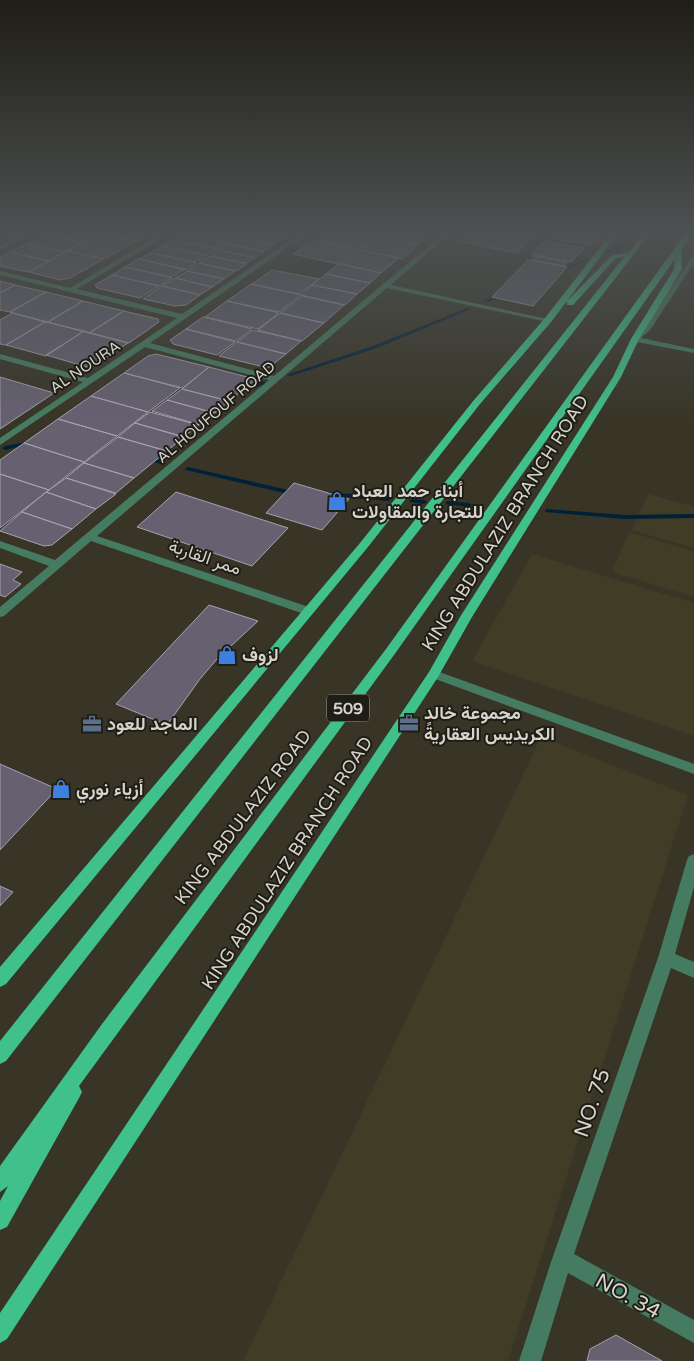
<svg xmlns="http://www.w3.org/2000/svg" width="694" height="1361" viewBox="0 0 694 1361" font-family="'Varela Round',Vazirmatn,sans-serif">
<style>
.built{fill:#403c26}
.lines{fill:none;stroke-linecap:round;stroke-linejoin:round}
.stream{fill:#002239;fill-rule:evenodd}
.building{fill:#666171;stroke:#a6a1b2}
.minor{fill:#457c61;fill-rule:evenodd}
.major{fill:#40c08b;fill-rule:evenodd}
.labels{text-anchor:middle;stroke-width:4;stroke-linejoin:round;paint-order:stroke}
.far-street-label{font-size:15px;fill:#d6d4cb;stroke:#1e1d16}
.shield{fill:#1e1d16;stroke:#9f9d95;stroke-width:1}
.shield-label{font-size:16px;font-weight:bold;fill:#d6d4cb}
.poi-label{font-size:18px;font-weight:bold;fill:#d6d4cb;stroke:#1e1d16;text-anchor:start}
.street-label{font-size:18px;fill:#d6d4cb;stroke:#1e1d16}
.near-street-label{font-size:21px;fill:#d6d4cb;stroke:#1e1d16}
</style>
<rect width="100%" height="100%" fill="#383526"/>
<path class="built" d="M648,494l46,13v41l-62,-18z
M629,532l65,19v46l-82,-25z
M532,554l162,49v133l-222,-75z
M541,737l147,58 -180,566h-265z"/>
<g class="lines">
<path class="stream" d="M639,235l3,1 -34,17 -3,-1z
M588,258l3,1 -33,15 -4,-1z
M502,293l4,1 -18,8 -4,-1z
M467,308l4,1 -94,39 -86,28 -5,-1 87,-29z
M263,381l2,1v2l-27,9 -5,-1z
M31,441l3,2 -1,1 -28,6 -3,-2 3,-2z
M146,456l17,5 1,1 -3,2 -17,-5v-2z
M188,467l96,22 12,1 3,2 -3,2 -12,-1 -98,-23 -1,-1z
M325,492l63,5 3,2 -3,2 -65,-6v-2z
M412,499l12,1 3,2 -3,2 -14,-2 -1,-1z
M448,501l21,2 3,2 -3,2 -23,-3v-2z
M520,507l4,1 1,1 -3,2 -4,-1 -1,-1z
M547,509l78,6 69,-1v4l-69,1 -80,-7v-2z"/>
</g>
<path class="building" d="M0,231h20l-11,6 -9,-2z
M51,231h35l12,3 -15,8 -38,-8z
M104,231h51l-18,11 -37,-8z
M188,231h22l28,6 -10,6 -44,-9z
M211,231h35l-8,6z
M290,231l3,1 -9,6 -36,-6z
M327,231h20l29,6 -17,12 -45,-9z
M349,231h35l-7,6z
M385,231h46l3,1 -16,13 -41,-8z
M469,231h39l25,5 -16,17 -60,-12z
M508,231h30l-5,5z
M553,231h48l-10,14 -43,-7z
M248,232l35,7 -10,6 -35,-7z
M45,234l38,8 -18,10 -38,-8z
M100,234l36,7 -31,18 -37,-8z
M183,234l45,9 -10,6 -45,-9z
M377,237l41,8 -16,14 -42,-9z
M237,238l36,8 -9,5 -35,-7z
M172,240l45,9 -10,6 -45,-9z
M312,241l45,9 -19,14 -45,-10z
M544,241l40,7 -13,14 -40,-8z
M27,244l38,8 -16,9 -39,-9z
M228,244l36,8 -9,6 -36,-8z
M162,246l45,10 -11,6 -45,-9z
M219,250l36,8 -8,5 -37,-7z
M360,250l39,8 -18,15 -40,-9z
M67,251l37,8 -34,19 -10,2 -31,-8z
M10,252l39,9 -21,11 -28,-6v-9z
M151,253l45,10 -11,7 -46,-11z
M210,256l37,8 -11,7 -37,-8z
M535,256l32,6 -3,4 -32,-6z
M138,259l47,10 -13,8 -47,-10z
M528,260l39,7 -34,39 -41,-9z
M199,263l36,8 -11,8 -37,-8z
M339,264h2l40,9 -11,10 -44,-9z
M125,267l47,11 -13,8 -47,-11z
M272,270l47,9 -20,15 -47,-10z
M187,271l37,8 -12,8 -37,-9z
M326,274l44,9 -13,11 -45,-9z
M112,275l47,11 -19,12 -43,-10 -2,-3z
M175,278l37,9 -12,8 -38,-9z
M0,281l15,4 -15,8z
M251,284l50,11 -22,17 -52,-11z
M15,285l31,7 -36,20 -10,-2v-17z
M312,285l45,9 -12,11 -44,-10z
M162,286l38,9 -14,10 -11,1 -32,-7z
M46,292l37,9 -35,21 -38,-10z
M302,296l42,9 -20,18 -44,-10z
M83,301l41,10 -35,22 -41,-11z
M227,301l52,12 -21,16 -53,-12z
M124,311l34,8 1,3 -30,21 -40,-10z
M12,313l33,9 -39,23 -6,-1v-24z
M280,313l44,10 -22,18 -44,-11z
M203,317l49,12 -16,12 -50,-12z
M45,322l39,9 -38,25 -40,-11z
M186,329l49,13 -18,13 -44,-11 -3,-4z
M253,330l48,11 -15,13 -49,-12z
M84,331l44,12 -33,22 -8,2 -41,-12z
M237,342l49,12 -18,14 -49,-12z
M156,354l53,13 -26,21 -59,-15 24,-17z
M209,367l42,11 3,3 -25,20 -47,-12z
M124,373l56,15 -32,24 -57,-16z
M0,377l54,16 -54,36z
M182,389l47,12 -14,12 -48,-13z
M91,396l57,16 -31,24 -59,-17z
M167,400l47,13 -14,12 -48,-14z
M150,412l49,13 -15,12 -49,-14z
M58,419l59,17 -33,26 -60,-19z
M135,423l49,14 -17,14 -49,-14z
M118,437l49,14 -33,27 -50,-15z
M24,443l60,19 -35,28 -49,-16v-14z
M84,463l50,15 -18,15 -50,-15z
M0,474l49,16 -49,38z
M66,478l50,16 -20,15 -50,-17z
M294,483l55,16 -27,31 -56,-17z
M46,492l50,17 -24,20 -50,-17z
M176,492l112,36 -36,38 -115,-39z
M22,512l50,17 -20,16 -8,1 -44,-15z
M0,564l22,8 -9,8 8,4 -16,13 -5,-2z
M209,605l49,16 -41,38 -17,20 -33,46 -51,-21z
M0,764l57,25 -57,61z
M0,886l13,6 -13,14z
M616,1335l46,26h-75l3,-12z"/>
<g class="lines">
<path class="minor" d="M28,231h9l-37,19v-5z
M166,231h8l-97,58 105,25 122,-83h8l-162,112 124,33 172,-145h7l-62,54 161,35 -4,2 -161,-34 -290,248 215,72 2,3 -2,3h-8l-213,-73 -87,75 -4,1v-10l49,-41 -49,-18v-7l55,19 214,-180 -124,-33 -145,98v-7l83,-56 -83,-23v-5l88,24 89,-60 -177,-43v-4l70,17z
M694,256v7l-44,67 -9,8 53,11v4l-62,-12v-4l12,-11 48,-69z
M434,670l260,94v10l-264,-97 -2,-3 2,-3z
M694,854v33l-19,67 19,8v16l-23,-10 -97,286 120,66v23l-126,-70 -27,88h-22l33,-102 106,-301 29,-98 2,-4z"/>
<path class="major" d="M613,231h7l-69,91 -71,82 -112,143 -362,437 -6,3v-20l360,-424 114,-143 71,-82z
M645,231h7l-646,830 -6,3v-23l625,-785 -10,3 -42,46h-6v-4l44,-45 18,-4z
M687,231h7l-13,19 1,19 -43,70 -18,38 -149,240 -34,60 -431,662 -7,4v-30l429,-641 31,-55 153,-240 18,-38 43,-70 1,-10 -281,396 -315,431 3,6 -3,6 -72,129 -7,3v-29l8,-15 -8,6v-26l102,-142 284,-375z"/>
</g>
<linearGradient id="sky" x2="0" y2="1"><stop stop-color="#1f1d15"/><stop offset="0.55" stop-color="#4d5152"/><stop offset="1" stop-color="#4d5152" stop-opacity="0"/></linearGradient>
<rect width="694" height="422" fill="url(#sky)"/>
<defs>
<g id="shop-bare" transform="scale(1.5)"><path d="M-5-2.5h2.3a2.7 3.5 0 0 1 5.4 0H5L5.5 6h-11ZM-1.5-2.5h3a1.5 2.3 0 0 0-3 0Z" fill="#3f7fe0" stroke="#1e1d16" stroke-width="2.5" paint-order="stroke"/></g>
<g id="office-bare" transform="scale(1.5)"><path d="M-6-3h4V-5.5h4V-3h4V5H-6ZM-1-4.5V-3h2v-1.5ZM-6 0V1H6V0Z" fill="#5c6f8a" stroke="#1e1d16" stroke-width="2.5" paint-order="stroke"/></g>
</defs>
<g fill-rule="evenodd">
<use href="#shop-bare" x="337" y="501"/>
<use href="#shop-bare" x="227" y="655"/>
<use href="#office-bare" x="409" y="723"/>
<use href="#office-bare" x="92" y="724"/>
<use href="#shop-bare" x="61" y="789"/>
</g>
<g class="labels">
<g class="far-street-label">
<text transform="translate(85 367) rotate(-34)" y="5">AL NOURA</text>
<text transform="translate(216 412) rotate(-40)" y="5">AL HOUFOUF ROAD</text>
</g>
<rect class="shield" x="327" y="694.5" width="42" height="27" rx="4"/>
<g class="shield-label">
<text x="348" y="714">509</text>
</g>
<g class="poi-label">
<text x="352" y="497">أبناء حمد العباد<tspan x="352" dy="21">للتجارة والمقاولات</tspan></text>
<text x="242" y="661">لزوف</text>
<text x="424" y="719">مجموعة خالد<tspan x="424" dy="21">الكريديس العقاريةً</tspan></text>
<text x="107" y="730">الماجد للعود</text>
<text x="76" y="795">أزياء نوري</text>
</g>
<g class="street-label">
<text transform="translate(505 523) rotate(-58)" y="6">KING ABDULAZIZ BRANCH ROAD</text>
<text transform="translate(205 557) rotate(19)" y="6">ممر القاربة</text>
<text transform="translate(243 817) rotate(-53)" y="6">KING ABDULAZIZ ROAD</text>
<text transform="translate(287 863) rotate(-57)" y="6">KING ABDULAZIZ BRANCH ROAD</text>
</g>
<g class="near-street-label">
<text transform="translate(592 1103) rotate(-71)" y="7">NO. 75</text>
<text transform="translate(628 1296) rotate(29)" y="7">NO. 34</text>
</g>
</g>
</svg>
